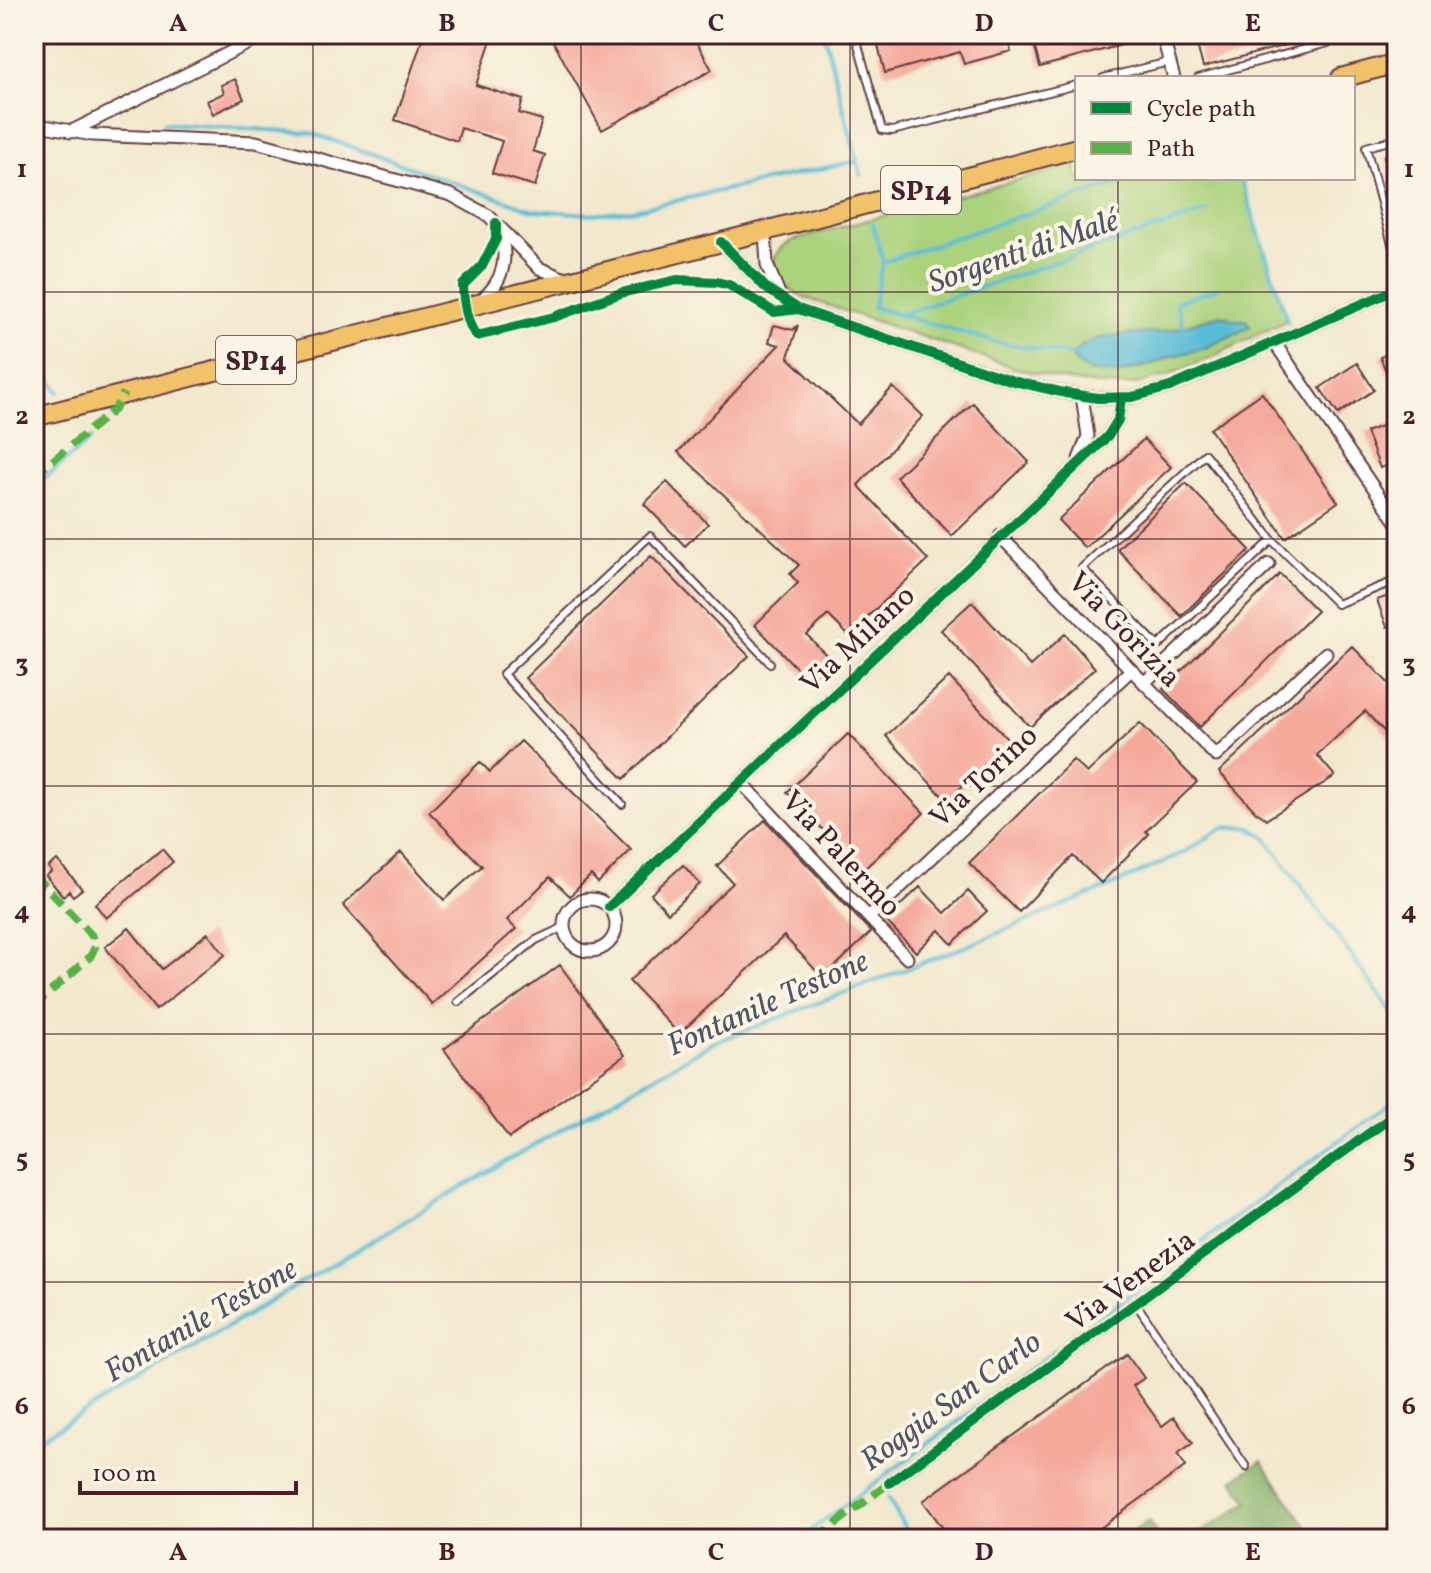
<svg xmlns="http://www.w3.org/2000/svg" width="1431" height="1573" viewBox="0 0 1431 1573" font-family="Vollkorn,serif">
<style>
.green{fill:#abd27d;stroke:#7a7854;stroke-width:2}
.forest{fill:#88b46c;stroke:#696a4c;stroke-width:2}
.water{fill:#58bcd6;stroke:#516e80;stroke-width:2}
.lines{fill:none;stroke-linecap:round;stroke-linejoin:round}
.stream{stroke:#58bcd6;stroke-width:4}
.building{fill:#f4a99b}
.service-casing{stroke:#633d43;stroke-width:10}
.minor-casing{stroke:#633d43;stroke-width:15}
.primary-casing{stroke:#633d43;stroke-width:22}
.service{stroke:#fff;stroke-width:6}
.minor{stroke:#fff;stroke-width:11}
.primary{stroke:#f2c26a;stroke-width:18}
.quiet{stroke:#57b146;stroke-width:8;stroke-dasharray:16 8;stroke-linecap:butt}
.cycleway-casing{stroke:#fcf5e5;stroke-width:15}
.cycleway{stroke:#00873e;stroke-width:10}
.grid{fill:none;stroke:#4a1f2b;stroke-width:2;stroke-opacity:0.55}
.labels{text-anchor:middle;stroke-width:8;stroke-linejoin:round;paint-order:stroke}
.shield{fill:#fcf5e5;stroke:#7f5f63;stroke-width:2}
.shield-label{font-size:28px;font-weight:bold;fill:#4a1f2b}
.street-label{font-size:30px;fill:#4a1f2b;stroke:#fcf5e5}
.water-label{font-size:32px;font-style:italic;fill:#4f5667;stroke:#fcf5e5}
.neatline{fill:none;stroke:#4a1f2b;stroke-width:3}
.grid-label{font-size:26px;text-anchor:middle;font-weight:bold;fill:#4a1f2b}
</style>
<rect width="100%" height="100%" fill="#fcf5e5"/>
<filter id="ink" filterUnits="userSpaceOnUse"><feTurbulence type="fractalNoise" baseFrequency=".0125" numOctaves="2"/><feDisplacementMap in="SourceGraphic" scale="16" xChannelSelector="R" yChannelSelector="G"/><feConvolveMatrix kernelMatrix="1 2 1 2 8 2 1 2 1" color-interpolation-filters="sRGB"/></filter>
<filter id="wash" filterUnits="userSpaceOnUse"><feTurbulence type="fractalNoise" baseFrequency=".006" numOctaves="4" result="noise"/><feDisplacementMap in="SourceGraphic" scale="32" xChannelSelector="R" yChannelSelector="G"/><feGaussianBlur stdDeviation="1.8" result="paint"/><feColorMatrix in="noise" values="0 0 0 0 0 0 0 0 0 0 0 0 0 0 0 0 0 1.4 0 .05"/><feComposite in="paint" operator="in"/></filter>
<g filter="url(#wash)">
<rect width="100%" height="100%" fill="#f2e8cd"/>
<path class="green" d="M1077,164v14h164l47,142c-47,21 -110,59 -161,65 -35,3 -77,-8 -111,-17l-213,-71c-27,-13 -44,-39 -10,-57z"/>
<path class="forest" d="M1262,1461l53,78h-124l57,-37 -15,-22z
M1149,1521l10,18h-38z"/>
<path class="water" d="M1221,315l14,5h12l3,7 -47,22 -31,7 -20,8 -34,10 -30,-3 -12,-8 -4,-7c18,-27 67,-19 94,-25 19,-4 36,-12 55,-16z"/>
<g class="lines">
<path class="stream" d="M824,34l37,142
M164,123l147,10 222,77 56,4 44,-4 224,-49
M1241,178l47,145
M873,224l10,38 -10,45 122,35 80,13
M883,262l251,-84
M899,315l308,-104
M1185,331l-9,-29 42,-14
M34,355l25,37
M34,487l57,-48
M34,1442l479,-285 200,-114 254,-97 153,-64 65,-30 37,-24 27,-1 17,11 131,181
M888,1498l23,41
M799,1539l598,-441"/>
</g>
<g id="blocks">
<path class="building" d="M424,34h48l19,6 -15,45 47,15 -4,13 23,7 -9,31 12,4 -10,31 -43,-13 10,-32 -41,-13 -4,13 -62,-21z
M549,34h143l20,36 -110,60z
M875,34h131l5,17 -47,13 -4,-12 -75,21z
M1031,34h115l1,4 -107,29z
M1194,34h119v4l-110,29z
M235,79l9,20 -31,15 -6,-13 17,-8 -3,-8z
M1397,152v39l-4,1 -9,-36z
M774,325l19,5 5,-5 -10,32 70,67 35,-37 30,29 -65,69 70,75 -80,75 -20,-20 -21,20 24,25 -22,21 -54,-56 43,-42 -8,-9 9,-9 -121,-113 101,-107 -10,-3z
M1397,350v47l-17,-40z
M1357,363l17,27 -36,24 -18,-26z
M1262,393l76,109 -53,36 -75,-109z
M973,403l56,59 -77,74 -56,-59z
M1397,420v42l-17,6 -14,-36z
M1144,439l27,28 -86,81 -27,-28z
M667,482l41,42 -23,22 -41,-42z
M1186,483l64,67 -69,66 -64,-67z
M651,556l98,100 -125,123 -99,-101z
M1280,574l37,37 -117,116 -37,-38z
M1397,593v30l-10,4 -10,-27z
M972,602l58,64 35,-32 30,34 -65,59 -89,-97z
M1352,646l45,46v53l-32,-34 -48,44 18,21 -68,43 -11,-7 -37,-40z
M949,677l61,64 -63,60 -61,-65z
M1140,723l57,59 -51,49 3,3 -48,49 -28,-27 -54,56 -50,-49 104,-103 14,13z
M848,734l76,79 -62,58 -75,-79z
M521,741l110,109 -33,33 -7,-8 -21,21 -20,-19 -43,43 9,9 -84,75 -89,-99 58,-53 43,48 38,-34 -53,-54 51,-50 10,10z
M765,820l106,112 -48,46 -39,-42 -105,98 -50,-53 104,-98 -16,-17z
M162,849l11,13 -67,56 -11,-14z
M57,860l25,29 -9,7 -4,-5 -6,5 -17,-20 6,-5 -4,-4z
M683,865l17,19 -32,29 -17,-19z
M920,887l25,26 23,-22 19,20 -35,33 -13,-14 -23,22 -31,-32z
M129,928l33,41 46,-36 17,22 -69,55 -51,-63z
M560,965l65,90 -116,83 -65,-89z
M1127,1354l17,24 -11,8 29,40 12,-9 19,26 -16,11 9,12 -101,73h-134l-28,-38z"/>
</g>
</g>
<g filter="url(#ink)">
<use href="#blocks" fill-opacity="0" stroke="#633d43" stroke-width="2"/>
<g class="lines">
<g class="service-casing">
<path id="service" d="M855,34l27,96 10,1 185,-46
M1103,78l66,-16
M1198,78l163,-44
M1397,139l-31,8 31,116
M1272,540l-114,106 -76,-78 123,-114 67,86 65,64 60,-24
M622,804l-119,-130 147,-138 120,127
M458,1002l78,-62 28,-13
M1137,1305l109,162"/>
</g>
<g class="minor-casing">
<path id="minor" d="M1162,34l12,44
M34,124l58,11 164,7 195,53 38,21 50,52 26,11
M70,132l197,-98
M765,231l2,34 13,31
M721,242l45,46 32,21 215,72 52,12 33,5 34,-1 38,-10 227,-98
M480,301c24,-19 30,-45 18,-73
M1274,342l123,180
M1079,459l9,-23 -6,-40
M1000,536l216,220 110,-103
M1144,683l125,-119
M741,782l166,176
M564 925a26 26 0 1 1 52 0a26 26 0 1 1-52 0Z
M609,907l499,-471 10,-16 3,-22
M869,917l262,-247
M889,1483l508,-370"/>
</g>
<g class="primary-casing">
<path id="primary" d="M1341,78l56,-15
M34,417l731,-186 312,-83"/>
</g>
<use href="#service" class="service"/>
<use href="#minor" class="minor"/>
<use href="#primary" class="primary"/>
<path class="quiet" d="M34,476l81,-67 9,-16
M34,874l59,63 2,10 -5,10 -56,49
M816,1539l73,-56"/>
<g class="cycleway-casing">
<path id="cycleway" d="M496,223v16l-14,27 -19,19c0,15 4,41 14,51l77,-19 67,-24 56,-13 40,2 12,3 45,27 24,-3
M721,242l45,46 32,21 215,72 52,12 33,5 34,-1 38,-10 227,-98
M609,907l499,-471 10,-16 3,-22
M889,1483l508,-370"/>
</g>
<use href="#cycleway" class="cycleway"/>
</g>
</g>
<path class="grid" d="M313,34v1505M581,34v1505M850,34v1505M1118,34v44M1118,178v1361M34,292h1363M34,539h1363M34,786h1363M34,1034h1363M34,1282h1363"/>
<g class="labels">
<g class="shield">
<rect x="881" y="166" width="80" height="48" rx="6"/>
<rect x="216" y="336" width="80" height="48" rx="6"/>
</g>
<g class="shield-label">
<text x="921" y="200">SP14</text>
<text x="256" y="370">SP14</text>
</g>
<g class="street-label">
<text transform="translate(1125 629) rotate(46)" y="10">Via Gorizia</text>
<text transform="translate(857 639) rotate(-43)" y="10">Via Milano</text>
<text transform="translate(983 776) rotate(-43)" y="10">Via Torino</text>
<text transform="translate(842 853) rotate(47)" y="10">Via Palermo</text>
<text transform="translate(1130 1280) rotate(-36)" y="10">Via Venezia</text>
</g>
<g class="water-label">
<text transform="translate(1023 250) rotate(-19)" y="11">Sorgenti di Malé</text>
<text transform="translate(767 1002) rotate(-24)" y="11">Fontanile Testone</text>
<text transform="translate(200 1319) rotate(-30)" y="11">Fontanile Testone</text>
<text transform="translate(950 1400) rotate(-36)" y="11">Roggia San Carlo</text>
</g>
</g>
<rect width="1431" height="1573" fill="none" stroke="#fcf5e5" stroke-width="88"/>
<rect x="1075" y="76" width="280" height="104" fill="#fcf5e5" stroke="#b59f9b" stroke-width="2"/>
<rect x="1091" y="102" width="40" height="12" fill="#00873e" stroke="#b59f9b" stroke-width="2"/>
<text x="1147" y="116" font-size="24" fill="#4a1f2b">Cycle path</text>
<rect x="1091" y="142" width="40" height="12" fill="#57b146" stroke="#b59f9b" stroke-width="2"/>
<text x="1147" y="156" font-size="24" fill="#4a1f2b">Path</text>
<path d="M80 1481v12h216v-12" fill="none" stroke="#4a1f2b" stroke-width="4"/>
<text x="92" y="1481" font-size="24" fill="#4a1f2b" stroke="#fcf5e5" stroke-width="6" paint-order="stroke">100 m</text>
<rect x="44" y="44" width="1343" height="1485" class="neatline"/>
<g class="grid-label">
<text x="178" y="31">A</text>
<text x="447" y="31">B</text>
<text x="716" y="31">C</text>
<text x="984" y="31">D</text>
<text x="1253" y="31">E</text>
<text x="22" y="177">1</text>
<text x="1409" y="177">1</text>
<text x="22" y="424">2</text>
<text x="1409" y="424">2</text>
<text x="22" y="672">3</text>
<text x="1409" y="672">3</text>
<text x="22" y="919">4</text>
<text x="1409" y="919">4</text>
<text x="22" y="1167">5</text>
<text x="1409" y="1167">5</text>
<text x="22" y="1414">6</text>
<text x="1409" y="1414">6</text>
<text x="178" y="1560">A</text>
<text x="447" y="1560">B</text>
<text x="716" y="1560">C</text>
<text x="984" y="1560">D</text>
<text x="1253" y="1560">E</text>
</g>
</svg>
